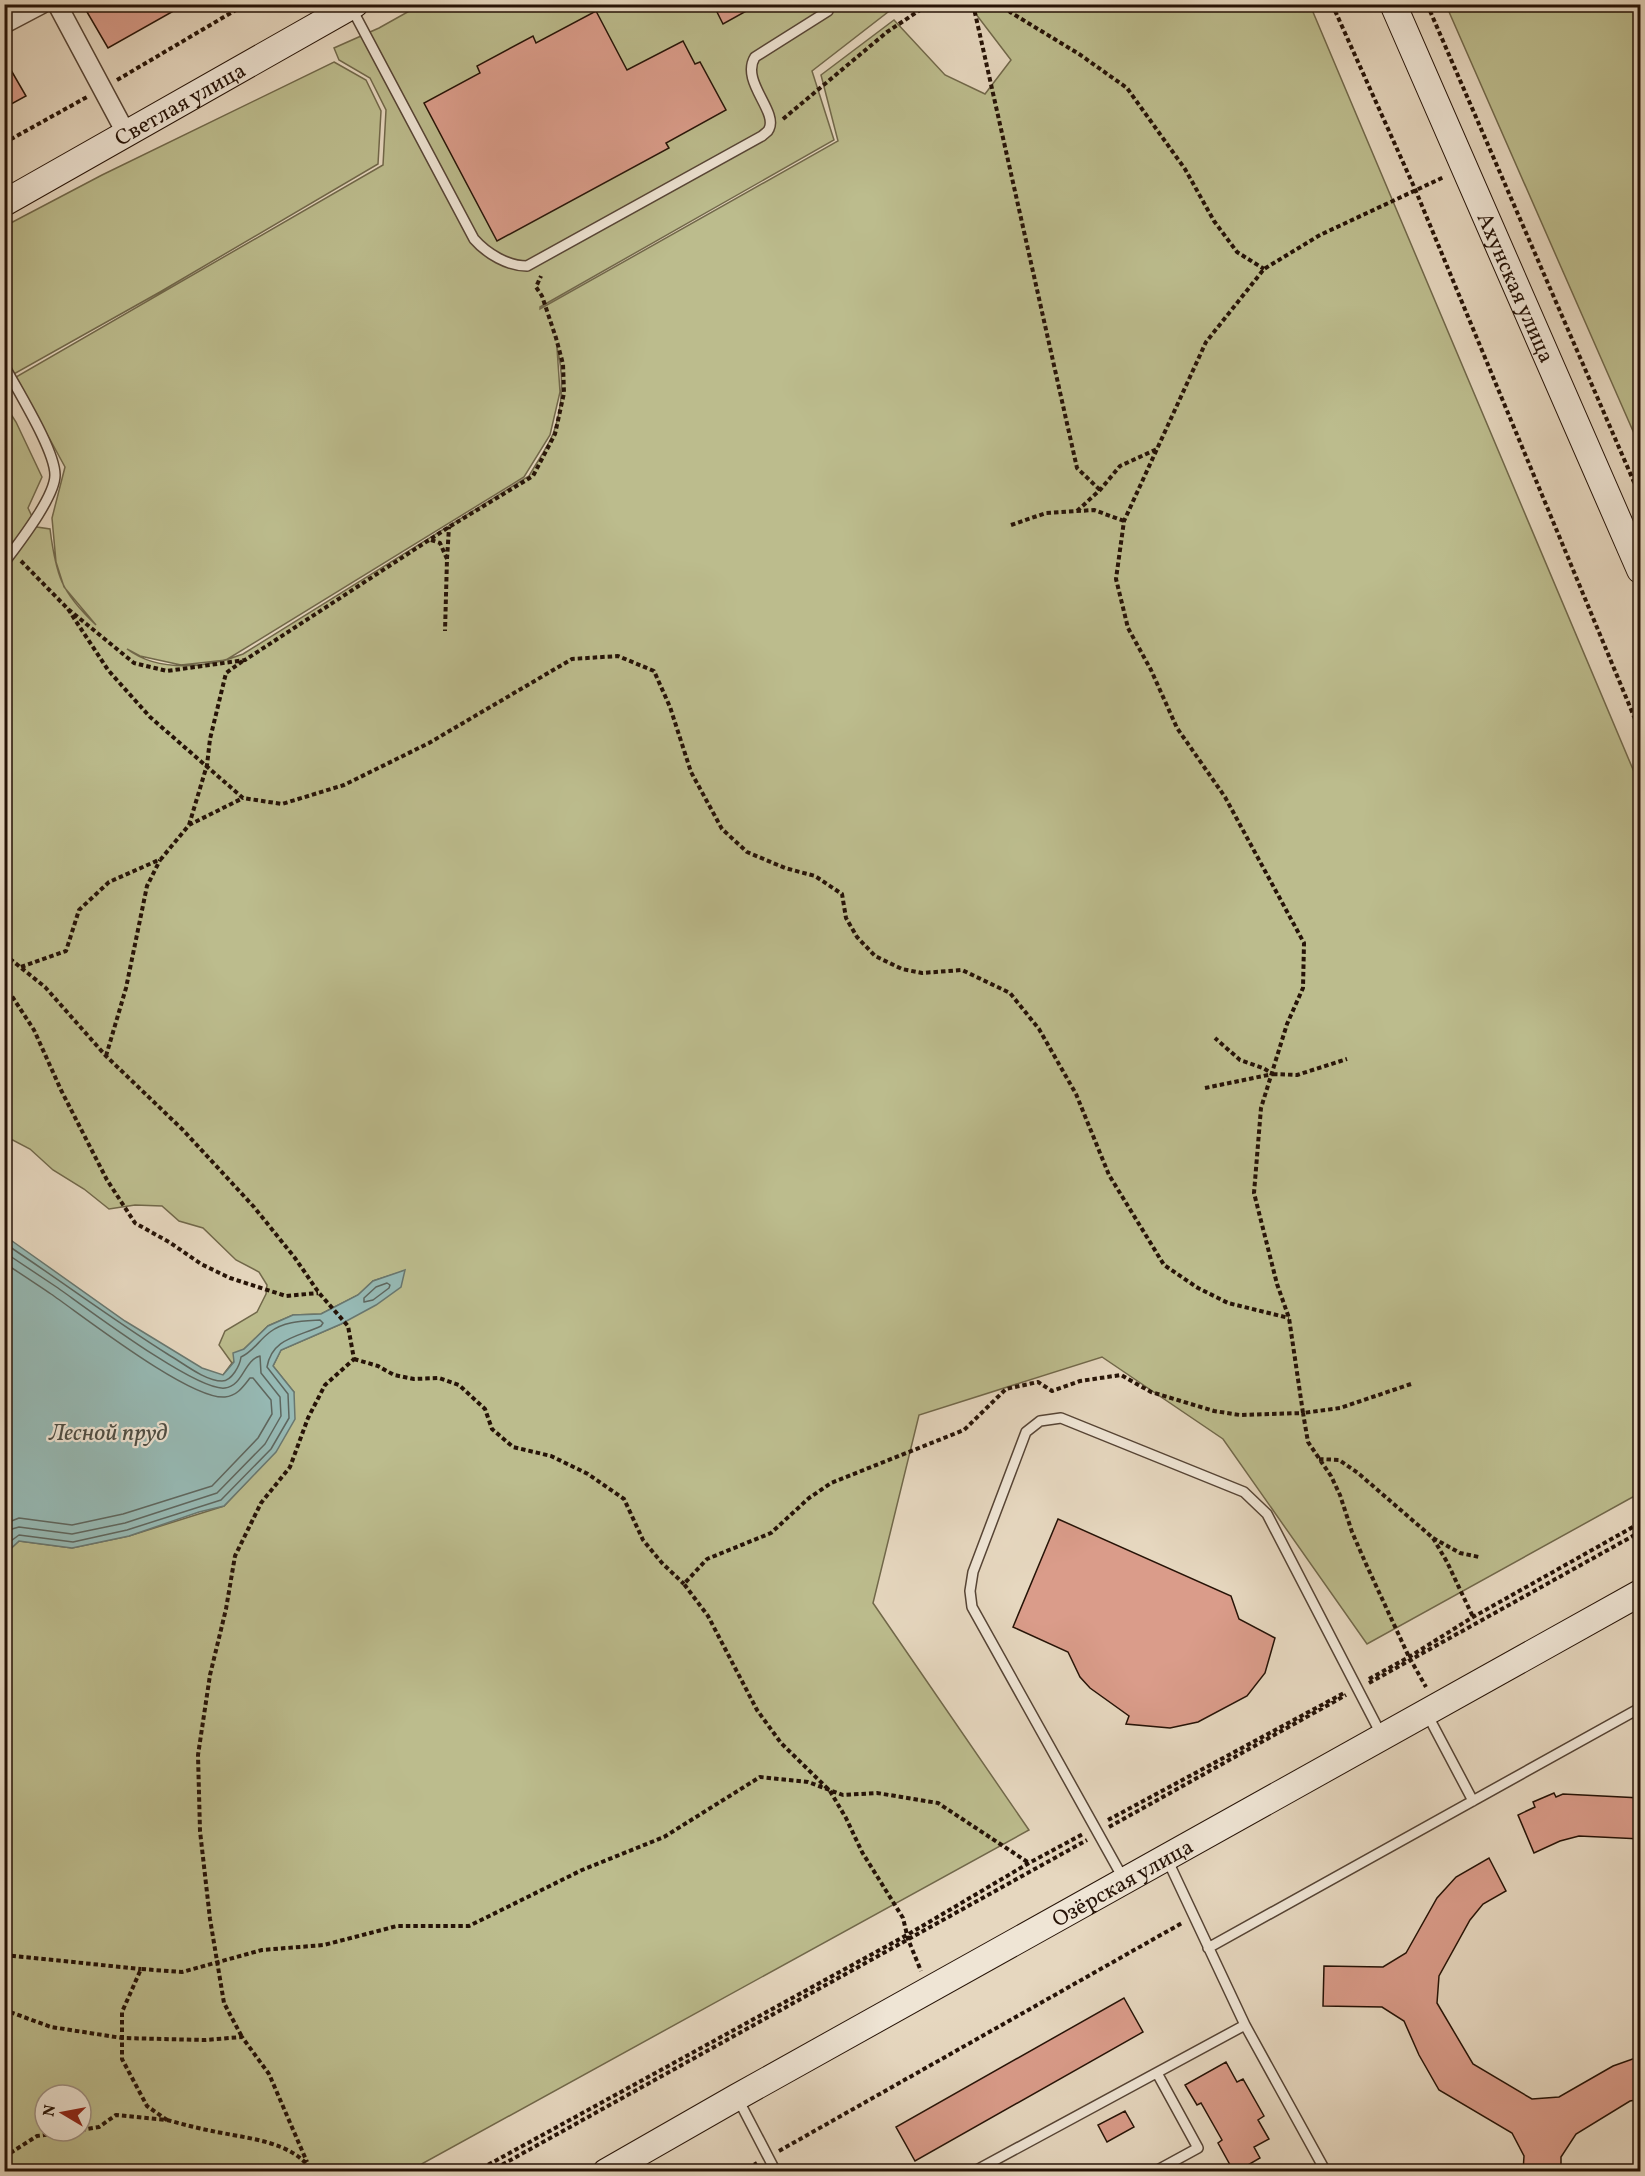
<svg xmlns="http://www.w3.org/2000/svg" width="1645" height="2176" viewBox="0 0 1645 2176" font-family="Vollkorn,serif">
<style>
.green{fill:#bcbc8d;stroke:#71684a;stroke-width:1.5;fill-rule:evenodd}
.water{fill:#96b9b4;stroke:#69776f;stroke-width:1.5}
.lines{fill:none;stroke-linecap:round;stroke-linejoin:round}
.shore{stroke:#5e665e;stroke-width:1.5}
.building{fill:#da9c8a;stroke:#261307;stroke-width:1.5}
.lane-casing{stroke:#564435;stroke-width:12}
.street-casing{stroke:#564435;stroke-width:21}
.secondary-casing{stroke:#261307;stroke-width:28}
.path{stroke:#261307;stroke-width:4;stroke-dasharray:4.5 3;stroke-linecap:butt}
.lane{stroke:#efe5d5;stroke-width:9}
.street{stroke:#efe5d5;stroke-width:18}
.secondary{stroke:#efe5d5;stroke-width:26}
.labels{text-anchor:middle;stroke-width:4.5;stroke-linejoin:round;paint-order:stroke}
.street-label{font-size:22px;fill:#261307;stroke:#efe5d5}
.water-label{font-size:24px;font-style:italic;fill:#4d4d44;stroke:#efe5d5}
</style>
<rect width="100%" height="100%" fill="#e6d7bf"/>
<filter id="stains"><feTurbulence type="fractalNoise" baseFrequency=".00333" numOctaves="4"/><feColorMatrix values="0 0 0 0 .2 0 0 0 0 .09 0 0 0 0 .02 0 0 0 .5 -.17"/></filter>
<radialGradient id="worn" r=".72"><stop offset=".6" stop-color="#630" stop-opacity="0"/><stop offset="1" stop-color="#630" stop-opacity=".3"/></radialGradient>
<path class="green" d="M420,5h477l-85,66 22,69 -294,167v2l298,-168 -17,-66 73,-55 51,55 40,19 26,-34 -42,-55h341l330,781v707l-273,151 -144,-205 -121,-82 -183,58 -46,188 156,227 -620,341h-404v-617l14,-13 53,7 57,-12 95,-30 33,-35 37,-79 -21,-26 8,-16 60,-26 14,-9 49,-44 -31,10 -15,14 -37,19 -28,1 -25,11 -24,23 -21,26 9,-12 -13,-18 6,-14 32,-19 9,-18 1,-9 -8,-13 -23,-12 -33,-32 -24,-7 -17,-15 -27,-1 -26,4 -25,-20 -31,-19 -23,-21 -25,-13 -1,-733 12,19 26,55 -14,31 9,19 13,2c6,47 11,63 46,96l-32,-38 -8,-25 -4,-44 13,-51 -49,-90 367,-212 3,-55 -16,-32 -31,-18 -5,-12 45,-20zM557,348c7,27 6,59 -4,86 -6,14 -16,28 -24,42l-286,178c-35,14 -84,19 -116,-5l13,7 41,9 45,-5 298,-183 26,-42 10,-43zM45,2095h36v36h-36z
M1446,5h194v442z
M334,62l32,18 15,31 -3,53 -218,128 -155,87v-153l97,-51z"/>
<path class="water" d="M5,1236l120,85 77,47 21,7 11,-13 -1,-9 11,-4 24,-23 25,-11 28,-1 37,-19 15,-14 32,-11 -4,17 -25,18 -35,19 -60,26 -8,16 21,26 1,27 -19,33 -52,54 -25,6 -70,24 -57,12 -53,-7 -14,13z"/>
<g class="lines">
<path class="shore" d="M4,1243c56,37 109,77 165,112 14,8 36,26 53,26 10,0 18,-16 19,-24 12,-5 18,-17 29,-25 14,-11 33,-11 50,-12l3,3 -2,3c-23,11 -49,12 -54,41l21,27 1,24 -18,31 -50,51 -94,30 -54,12 -54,-7 -15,11
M4,1252c18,12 36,24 54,36 27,19 139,104 167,100 18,-2 19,-28 35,-32l1,17 19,24 1,19 -16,28 -48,49 -92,30 -53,11 -53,-7 -7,2 -8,7
M4,1263c16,10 32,21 47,31 32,22 139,106 174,103 12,-1 18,-10 25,-19h3l18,22 1,14 -14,24 -46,48 -89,28 -51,11 -53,-7 -15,6
M387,1283l3,2 -1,3 -16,12 -9,2v-4l12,-11z"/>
</g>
<path class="building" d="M100,4h86l-78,44 -21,-36z
M713,4h46l-36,20z
M596,11l31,59 56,-29 12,23 5,-2 26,48 -60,33 3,5 -172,93 -73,-138 56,-30 -3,-7 56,-30 3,7z
M4,58l22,38 -22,12z
M1058,1519l173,77 8,23 36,19 -10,35 -18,23 -49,26 -28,6 -44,-4 3,-8 -39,-28 -10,-11 -12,-25 -55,-25z
M1554,1793l2,4 7,-3 78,4v41l-62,-3 -19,5 -26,12 -16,-38 17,-8 -2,-5z
M1489,1858l17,33 -23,13 -13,16 -31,56 -2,27 36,61 59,35 27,-2 54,-31 28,-10v43l-11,2 -54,33 -15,23v15h-38l1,-16 -12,-23 -73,-43 -20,-35 -15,-34 -22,-14 -59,-1 1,-40 59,1 23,-14 31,-55 19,-21z
M1124,1998l19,34 -228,129 -19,-34z
M1226,2062l11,20 6,-3 21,37 -6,4 11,19 -15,8 6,11 -24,14h-2l-16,-29 4,-3 -21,-37 -4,2 -12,-20z
M1125,2111l9,16 -27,15 -9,-17z"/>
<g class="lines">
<g class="lane-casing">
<path id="lane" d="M352,9l122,230c13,15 34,27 53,27l235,-130c3,-3 6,-4 7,-7 9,-18 -29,-48 -14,-72l73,-46 3,-7
M4,365c13,25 51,85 51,110 0,22 -37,69 -51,88
M1427,1714l46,87
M1123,1878l-151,-271 -2,-16 3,-19 53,-140 14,-11 21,-3 183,74 23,22 114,220
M1208,1948l432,-240
M1245,2025l81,147
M738,2099l38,73
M973,2172l272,-147 -78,-166
M1154,2172l44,-24 -41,-75"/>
</g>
<g class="street-casing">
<path id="street" d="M57,4l70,131
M4,24l38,-20"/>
</g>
<g class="secondary-casing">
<g id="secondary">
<path id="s1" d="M1393,4l247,566"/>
<path id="s2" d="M4,203l351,-199"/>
<path id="s3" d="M606,2172l131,-75 903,-504"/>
</g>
</g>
<path class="path" d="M973,4l104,464 23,22
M1005,4l5,8 69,42 48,34 58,81 29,52 23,31 27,17
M1332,4l83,185 225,542
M1427,4l213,492
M117,80l129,-76
M783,119l104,-87 42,-28
M4,143l83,-46
M1077,511l23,-21 20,-24 37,-17
M1011,525l35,-12 48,-3 30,11
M431,540l9,3 7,16 -2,72
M447,559l2,-32
M21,561l47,48 66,54 33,8 78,-11 204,-133 84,-51 22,-42 9,-41 -1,-29 -7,-26 -14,-42 -6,-9 5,-11
M68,609l40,61 42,47 93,81 39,6 62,-19 85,-42 143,-84 46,-3 36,15 16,36 21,65 31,57 25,23 38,16 30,8 27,18 4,24 11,19 18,19 27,13 20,4 40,-3 48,23 29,36 37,65 33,81 55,90 34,23 30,15 61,15
M189,825l18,-60 3,-26 16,-66 18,-13
M4,954l41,33 61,69 77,74 71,77 41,51 24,35 29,33 6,33 -29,26 -17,33 -18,49 -29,36 -26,53 -9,53 -16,66 -12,80 2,76 10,88 14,84 18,34
M21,967l45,-16 13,-41 30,-28 52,-23 28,-34 54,-27
M4,984l30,46 27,60 46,90 28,43 34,19 32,22 29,14 56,18 32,-3
M106,1056l20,-68 21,-102 13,-26
M1273,1074l24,1 50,-16
M1205,1088l68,-14 -10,-6 -23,-8 -25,-22
M354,1359l24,7 16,9 20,4 25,-1 20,7 26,24 7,20 21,18 38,9 37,18 36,25 19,41 19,23 22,21
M1411,1384l-71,24 -37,5 -14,-95 -12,-34 -23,-91 7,-85 26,-84 16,-36 1,-45 -79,-146 -48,-69 -26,-58 -23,-42 -12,-49 8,-58 82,-179 58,-73 56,-34 124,-58
M1319,1459l20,1 19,13 75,65 14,24 26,55
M1433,1538l27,15 19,4
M1369,1679l40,-22 64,-40 167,-94
M1369,1683l271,-151
M828,1789l-47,-46 -24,-33 -49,-94 -24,-32 23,-25 64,-26 38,-35 22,-15 133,-53 42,-41 32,-7 14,9 28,-10 41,-6 30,17 63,19 26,4 63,-2 5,29 23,34 9,19 12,37 14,32 43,93 17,30
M830,1791l16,27 16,34 41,66 5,21 13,32
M1108,1820l236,-127
M1109,1827l237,-132
M4,1955l137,14
M4,2008l6,4 41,15 71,11 83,2 37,-3 27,37 38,88
M167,2120c15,4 30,8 45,11 32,7 83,10 100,41
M81,2130l18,-3 17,-12 51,5 -20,-14 -25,-47v-47l19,-43 41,3 80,-22 62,-5 73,-19h72l113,-56 82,-33 96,-60 48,5 35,13 34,-2 61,10 91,60
M779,2151l403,-228
M4,2157l33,-21 37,-5
M475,2172l432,-237 122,-72 54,-29
M489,2172l598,-332
M741,2172l16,-9"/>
<use href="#lane" class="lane"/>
<use href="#street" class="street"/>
<use href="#secondary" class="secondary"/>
</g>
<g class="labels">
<g class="street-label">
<text dy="8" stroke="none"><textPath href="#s2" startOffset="202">Светлая улица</textPath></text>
<text dy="8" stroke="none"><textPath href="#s1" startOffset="309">Ахунская улица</textPath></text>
<text dy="8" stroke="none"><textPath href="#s3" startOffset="592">Озёрская улица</textPath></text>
</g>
<g class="water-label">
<text x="108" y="1440">Лесной пруд</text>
</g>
</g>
<rect width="1645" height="2176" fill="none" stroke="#e6d7bf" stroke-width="24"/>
<rect x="6" y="6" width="1633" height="2164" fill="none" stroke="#261307" stroke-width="3"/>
<rect x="12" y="12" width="1621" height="2152" fill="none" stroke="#261307" stroke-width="1.5"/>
<g transform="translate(63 2113) rotate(280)"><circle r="28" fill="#efe5d5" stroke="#9f9183" stroke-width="1.5"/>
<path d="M0-4.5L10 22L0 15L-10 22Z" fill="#8f2418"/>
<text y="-9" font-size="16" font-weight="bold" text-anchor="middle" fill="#261307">N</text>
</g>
<rect width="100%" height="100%" filter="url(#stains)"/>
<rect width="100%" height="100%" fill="url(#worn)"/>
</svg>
